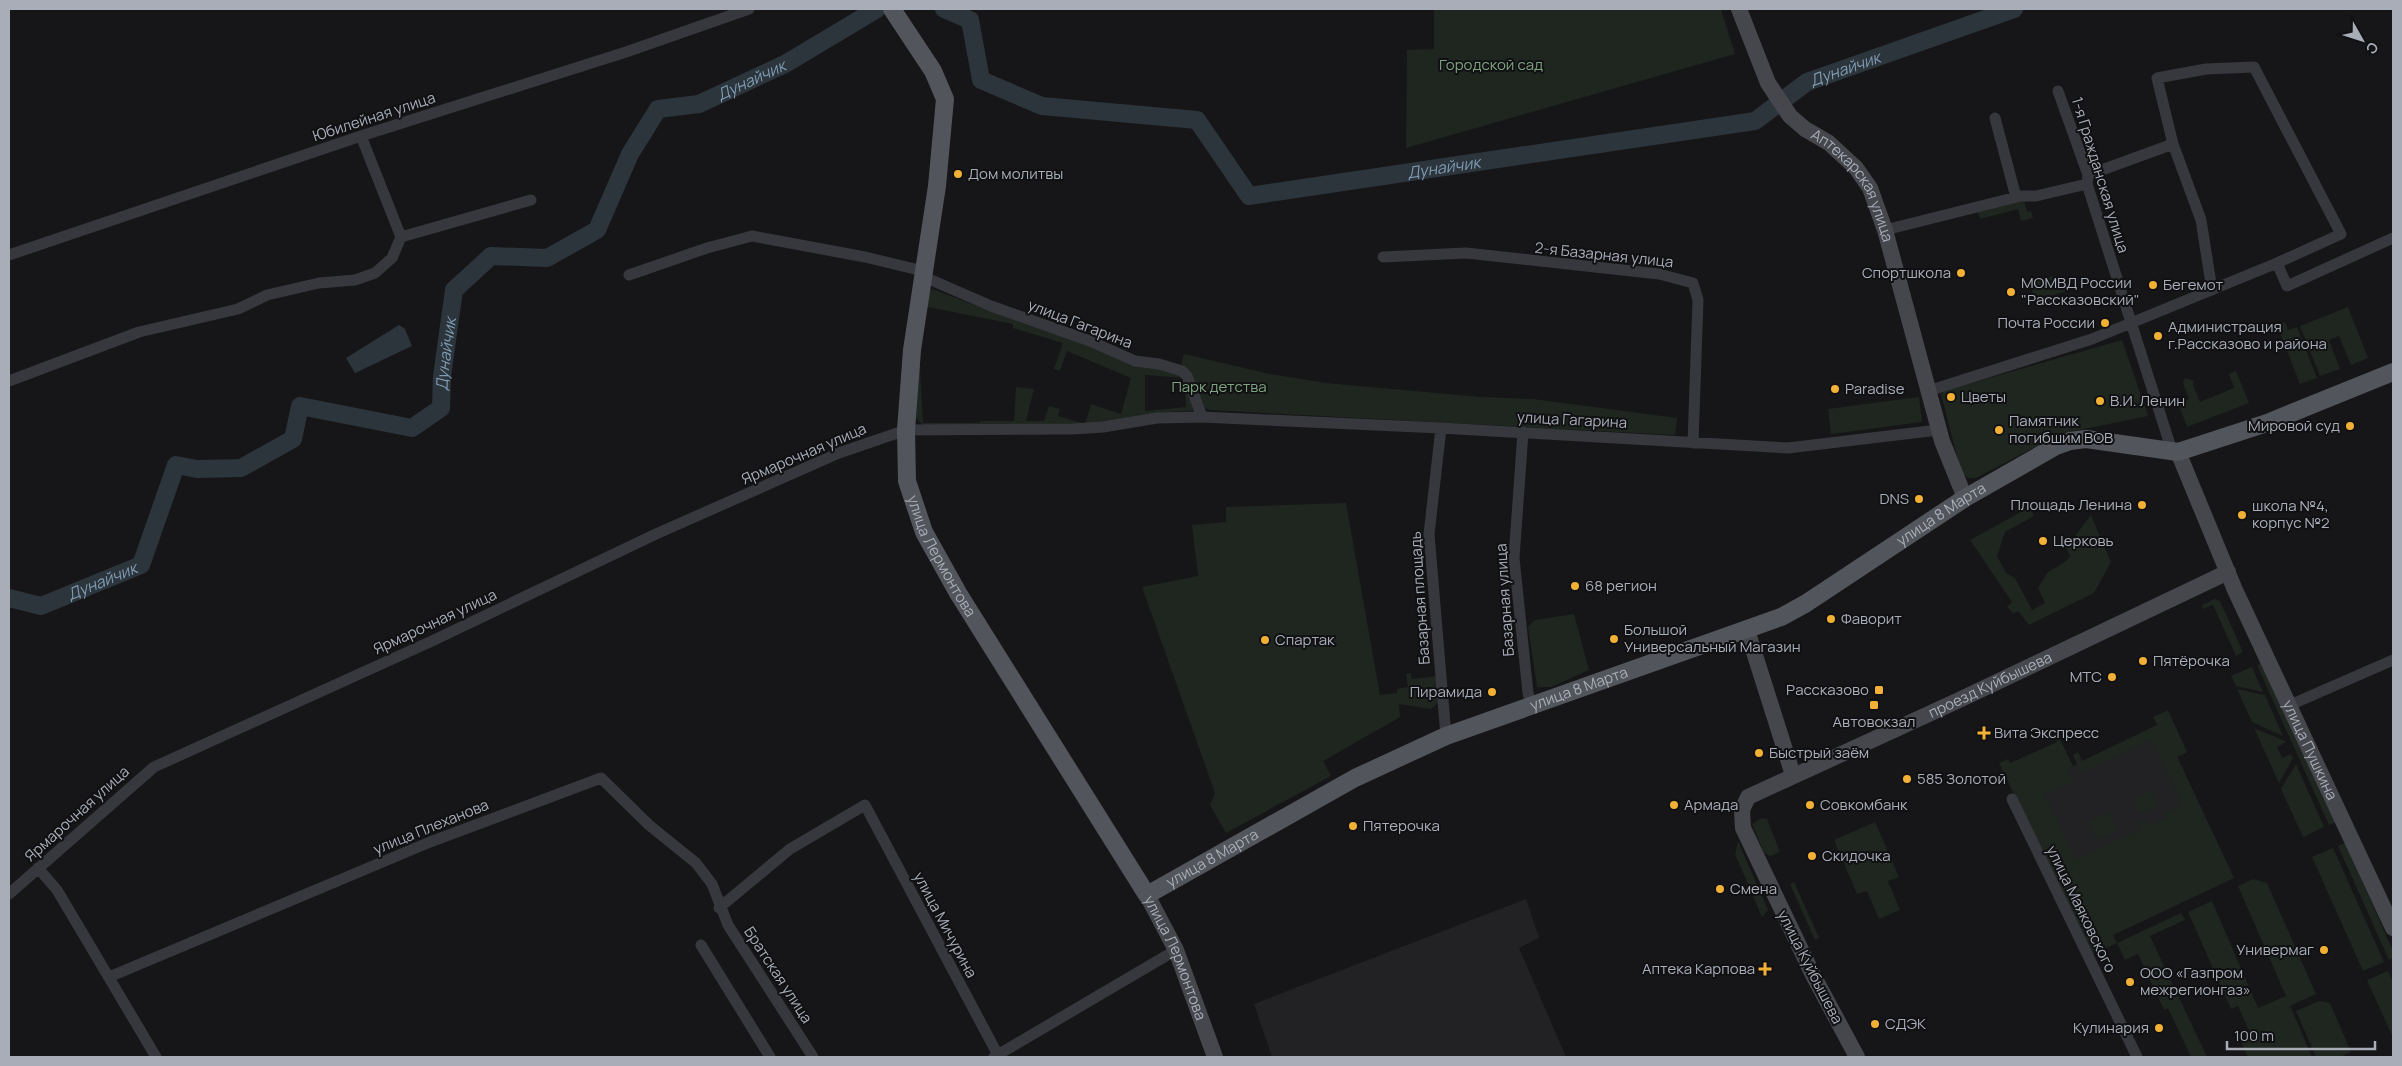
<svg xmlns="http://www.w3.org/2000/svg" width="2402" height="1066" viewBox="0 0 2402 1066" font-family="Manrope,sans-serif">
<style>
.built{fill:#222225}
.green{fill:#1e261f;fill-rule:evenodd}
.water{fill:#2c353c}
.lines{fill:none;stroke-linecap:round;stroke-linejoin:round}
.river{stroke:#2c353c;stroke-width:18}
.street{stroke:#37383d;stroke-width:11}
.secondary{stroke:#45474d;stroke-width:16}
.primary{stroke:#53555c;stroke-width:18}
.poi-dot{fill:#f2b134;stroke:#111113;stroke-width:2}
.labels{text-anchor:middle;stroke-width:4;stroke-linejoin:round;paint-order:stroke}
.park-label{font-size:15px;fill:#7fa381;stroke:#111113}
.street-label{font-size:15px;fill:#a8adb8;stroke:#111113}
.poi-label{font-size:15px;fill:#a8adb8;stroke:#111113;text-anchor:start}
.water-label{font-size:16px;font-style:italic;fill:#7f9bb3;stroke:#111113}
</style>
<rect width="100%" height="100%" fill="#161618"/>
<path class="built" d="M2162,724l72,154 -141,66 -72,-153z
M1526,899l13,39 -20,10 47,109h-294l-18,-53z"/>
<path class="green" d="M1434,9h287l14,45 -329,94 1,-98 27,-1z
M2024,200l3,12 4,-1 2,7 -12,3 -3,-12 -38,10 -3,-9z
M2052,276l4,12 9,-3 1,6 -15,5 2,4 -16,6 -7,-23z
M932,289l82,31 87,30 34,14 45,9 6,6 11,31 -36,3 -75,11 -163,1 -7,-7 3,-68 4,73h57v-2h34l2,-34 18,2 -8,32h18l5,-15 11,3 -2,7 27,8 6,-20 30,10 10,-36 -64,-27 -7,20 -6,-2 9,-26 -50,-15v-4l-90,-18 3,-13zM1145,375l39,3 2,29 -41,4z
M2348,307l20,51 -17,7 -12,-29 -10,4 11,29 -20,7 -20,-50z
M2285,322l3,8 9,-3 20,51 -17,6 -23,-59z
M2122,340l26,76 -88,18 -84,44h-8l-7,-6 -20,-78 3,-3z
M1184,354l86,20 56,9 155,14 52,2 144,19 -2,17 -465,-25 -7,-3 -22,-41z
M2236,371l13,32 -62,24 -9,-24 11,-4 -6,-16 2,-5 9,3 -1,4 7,17 34,-14 -5,-14z
M1919,397l3,25 -91,12 -3,-25z
M1346,503l34,192 17,-2v-4l11,-2 -2,-13 5,-1 1,6 27,-3 -1,27 -7,6 -32,-5 1,13 -77,44 8,15 -105,57 -16,-28 5,-12 -73,-206 56,-11 -6,-51 34,-3v-15z
M2030,507l4,9 -29,16 -8,24 9,17 9,5 17,32 13,-7 -7,-15 10,-16 17,-10 5,-6 -4,-8 25,-33 20,47 -17,31 -65,32 -11,-14 -4,3 -7,-7 5,-5 -42,-62z
M2215,599l5,2 23,51 -7,4 -23,-51 -10,4 -1,-4z
M1574,614l15,56 -38,17h-14l-9,-60 7,-7z
M2264,662l72,160 -7,3 -72,-160z
M2252,667l11,25 -27,-6 -5,-10z
M2237,689l28,6 18,41 -31,-14z
M2168,710l19,42 -10,5 57,121 -121,57 4,8 64,-30 4,7 -35,16 57,121h-16l-23,-49 -4,2 -26,-56 -13,6 -8,-17 -26,12 -92,-192 9,-4 2,4 47,-21 -2,-5 3,-2 15,31 -5,3 6,12 -29,14 31,64 64,-30 -2,-6 8,-3 3,6 16,-8 -2,-4 19,-9 -30,-65 -71,33 -8,-18 5,-3 4,9 75,-36 -4,-8z
M2254,728l31,13 1,1 -9,5 5,11 9,-4 2,4 -14,25z
M2296,764l28,63 -21,10 -22,-48z
M2151,790l7,16 -18,8 -7,-15z
M2109,812l9,19 -21,9 -9,-19z
M1762,818l5,1 13,33 -10,4 -6,-3 -12,-29z
M1875,822l24,55 -11,4 12,29 -21,9 -12,-28 -10,3 -23,-54z
M1738,841l30,69 -6,7 -27,-63z
M2345,843l48,108v7l-4,2 -51,-114z
M2333,848l51,114 -21,9 -51,-114z
M2253,879l14,4 49,111 -26,12 22,51h-64l-7,-15 11,-5 -14,-31 -7,3 -43,-97 24,-11 46,107 28,-12 -48,-110z
M1794,882l25,56 -4,2 -25,-56z
M2388,971l5,11v56l-26,-58z
M2319,1001l11,2 21,49 -11,5h-24l-20,-46z"/>
<path class="water" d="M399,325l6,4 7,17 -57,27 -9,-15z"/>
<g class="lines">
<g class="river">
<path id="s1" d="M944,9l26,11 11,60 61,26 155,14 52,76 506,-75 52,-39 207,-73"/>
<path id="s2" d="M9,598l32,8 100,-41 35,-100 21,4 44,-1 52,-29 7,-33 112,22 29,-20 1,-32 12,-86 37,-34 56,2 50,-28 33,-76 28,-45 41,-5 86,-40 92,-55"/>
</g>
<path class="street" d="M2058,91l30,84 -1,9 85,267
M1995,118l21,79
M361,136l40,101
M2088,175l85,-31
M1885,230l136,-34h15l51,-12
M9,255l352,-119 265,-84 123,-43
M1383,257l83,-4 193,21 34,9 5,17 -5,143
M629,275l78,-27 45,-12 113,21 58,14
M922,276l69,30 99,35 45,20 24,3 23,7 5,5 15,41
M2212,290l-11,-70 -28,-76 -16,-66 49,-9 48,-2 87,167 -64,29
M9,381l130,-49 99,-23 29,-14 52,-12 36,-3 20,-7 17,-15 9,-21 130,-37
M1928,391l164,-52 185,-76 10,23 106,-48
M1441,428l-12,106 17,202
M1523,432l-9,126 14,135 4,12
M2290,705l103,-45
M2012,799l125,258
M38,868l19,22 99,167
M9,894l145,-127 278,-126 224,-107 183,-81 67,-23 167,-1 30,-2 54,-9 45,-1 239,11 347,20 150,-18
M719,908l71,-59 75,-44 134,252
M701,945l69,112
M109,977l321,-135 171,-64 48,47 47,38 16,21 16,41 85,132
M994,1057l182,-107"/>
<g class="secondary">
<path id="s3" d="M1739,9l29,74 22,33 15,13 24,14 27,25 14,20 15,42 57,211 23,57"/>
<path id="s4" d="M2178,452l57,138 158,338"/>
<path d="M1747,630l46,145"/>
<path id="s5" d="M1147,895l29,55 39,107"/>
<path id="s6" d="M1857,1057l-44,-82 -70,-147 -1,-18 6,-13 209,-96 271,-129"/>
</g>
<path class="primary" id="s7" d="M892,9l41,62 12,28 -8,87 -25,164 -6,80 1,51 17,51 34,61 189,302 208,-117 91,-42 335,-119 24,-13 160,-106 91,-52 14,-5 16,-2 92,13 89,-29 126,-51"/>
</g>
<g class="poi-dot">
<circle cx="958" cy="174" r="5"/>
<circle cx="1961" cy="273" r="5"/>
<circle cx="2153" cy="285" r="5"/>
<circle cx="2011" cy="292" r="5"/>
<circle cx="2105" cy="323" r="5"/>
<circle cx="2158" cy="336" r="5"/>
<circle cx="1835" cy="389" r="5"/>
<circle cx="1951" cy="397" r="5"/>
<circle cx="2100" cy="401" r="5"/>
<circle cx="2350" cy="426" r="5"/>
<circle cx="1999" cy="430" r="5"/>
<circle cx="1919" cy="499" r="5"/>
<circle cx="2142" cy="505" r="5"/>
<circle cx="2242" cy="515" r="5"/>
<circle cx="2043" cy="541" r="5"/>
<circle cx="1575" cy="586" r="5"/>
<circle cx="1831" cy="619" r="5"/>
<circle cx="1614" cy="639" r="5"/>
<circle cx="1265" cy="640" r="5"/>
<circle cx="2143" cy="661" r="5"/>
<circle cx="2112" cy="677" r="5"/>
<rect x="1874" y="685" width="10" height="10" rx="2.5"/>
<circle cx="1492" cy="692" r="5"/>
<rect x="1869" y="700" width="10" height="10" rx="2.5"/>
<path d="M1981.5 725.5h5v5h5v5h-5v5h-5v-5h-5v-5h5z"/>
<circle cx="1759" cy="753" r="5"/>
<circle cx="1907" cy="779" r="5"/>
<circle cx="1674" cy="805" r="5"/>
<circle cx="1810" cy="805" r="5"/>
<circle cx="1353" cy="826" r="5"/>
<circle cx="1812" cy="856" r="5"/>
<circle cx="1720" cy="889" r="5"/>
<circle cx="2324" cy="950" r="5"/>
<path d="M1762.5 961.5h5v5h5v5h-5v5h-5v-5h-5v-5h5z"/>
<circle cx="2130" cy="982" r="5"/>
<circle cx="1875" cy="1024" r="5"/>
<circle cx="2159" cy="1028" r="5"/>
</g>
<g class="labels">
<g class="park-label">
<text x="1491" y="70">Городской сад</text>
<text x="1219" y="392">Парк детства</text>
</g>
<g class="street-label">
<text transform="translate(374 117) rotate(-18)" y="5">Юбилейная улица</text>
<text transform="translate(2100 175) rotate(73)" y="5">1-я Гражданская улица</text>
<text dy="5" stroke="none"><textPath href="#s3" startOffset="216">Аптекарская улица</textPath></text>
<text transform="translate(1604 255) rotate(6)" y="5">2-я Базарная улица</text>
<text transform="translate(1080 324) rotate(21)" y="5">улица Гагарина</text>
<text transform="translate(1572 420) rotate(3)" y="5">улица Гагарина</text>
<text transform="translate(804 454) rotate(-23)" y="5">Ярмарочная улица</text>
<text dy="5" stroke="none"><textPath href="#s7" startOffset="1854">улица 8 Марта</textPath></text>
<text dy="5" stroke="none"><textPath href="#s7" startOffset="572">улица Лермонтова</textPath></text>
<text transform="translate(1420 598) rotate(-94)" y="5">Базарная площадь</text>
<text transform="translate(1505 600) rotate(-94)" y="5">Базарная улица</text>
<text transform="translate(435 622) rotate(-25)" y="5">Ярмарочная улица</text>
<text dy="5" stroke="none"><textPath href="#s6" startOffset="555">проезд Куйбышева</textPath></text>
<text dy="5" stroke="none"><textPath href="#s7" startOffset="1449">улица 8 Марта</textPath></text>
<text dy="5" stroke="none"><textPath href="#s4" startOffset="326">улица Пушкина</textPath></text>
<text transform="translate(77 814) rotate(-42)" y="5">Ярмарочная улица</text>
<text transform="translate(431 827) rotate(-22)" y="5">улица Плеханова</text>
<text dy="5" stroke="none"><textPath href="#s7" startOffset="1044">улица 8 Марта</textPath></text>
<text transform="translate(2081 909) rotate(64)" y="5">улица Маяковского</text>
<text transform="translate(945 925) rotate(62)" y="5">улица Мичурина</text>
<text dy="5" stroke="none"><textPath href="#s5" startOffset="69">улица Лермонтова</textPath></text>
<text transform="translate(1810 967) rotate(63)" y="5">улица Куйбышева</text>
<text transform="translate(778 975) rotate(57)" y="5">Братская улица</text>
</g>
<g class="poi-label">
<text x="968" y="179">Дом молитвы</text>
<text x="1951" y="278" text-anchor="end">Спортшкола</text>
<text x="2021" y="288">МОМВД России<tspan x="2021" dy="17">"Рассказовский"</tspan></text>
<text x="2163" y="290">Бегемот</text>
<text x="2095" y="328" text-anchor="end">Почта России</text>
<text x="2168" y="332">Администрация<tspan x="2168" dy="17">г.Рассказово и района</tspan></text>
<text x="1845" y="394">Paradise</text>
<text x="1961" y="402">Цветы</text>
<text x="2110" y="406">В.И. Ленин</text>
<text x="2009" y="426">Памятник<tspan x="2009" dy="17">погибшим ВОВ</tspan></text>
<text x="2340" y="431" text-anchor="end">Мировой суд</text>
<text x="1909" y="504" text-anchor="end">DNS</text>
<text x="2132" y="510" text-anchor="end">Площадь Ленина</text>
<text x="2252" y="511">школа №4,<tspan x="2252" dy="17">корпус №2</tspan></text>
<text x="2053" y="546">Церковь</text>
<text x="1585" y="591">68 регион</text>
<text x="1841" y="624">Фаворит</text>
<text x="1624" y="635">Большой<tspan x="1624" dy="17">Универсальный Магазин</tspan></text>
<text x="1275" y="645">Спартак</text>
<text x="2153" y="666">Пятёрочка</text>
<text x="2102" y="682" text-anchor="end">МТС</text>
<text x="1869" y="695" text-anchor="end">Рассказово</text>
<text x="1482" y="697" text-anchor="end">Пирамида</text>
<text x="1874" y="727" text-anchor="middle">Автовокзал</text>
<text x="1994" y="738">Вита Экспресс</text>
<text x="1769" y="758">Быстрый заём</text>
<text x="1917" y="784">585 Золотой</text>
<text x="1684" y="810">Армада</text>
<text x="1820" y="810">Совкомбанк</text>
<text x="1363" y="831">Пятерочка</text>
<text x="1822" y="861">Скидочка</text>
<text x="1730" y="894">Смена</text>
<text x="2314" y="955" text-anchor="end">Универмаг</text>
<text x="1755" y="974" text-anchor="end">Аптека Карпова</text>
<text x="2140" y="978">ООО «Газпром<tspan x="2140" dy="17">межрегионгаз»</tspan></text>
<text x="1885" y="1029">СДЭК</text>
<text x="2149" y="1033" text-anchor="end">Кулинария</text>
</g>
<g class="water-label">
<text dy="6" stroke="none"><textPath href="#s1" startOffset="1020">Дунайчик</textPath></text>
<text dy="6" stroke="none"><textPath href="#s2" startOffset="1072">Дунайчик</textPath></text>
<text dy="6" stroke="none"><textPath href="#s1" startOffset="600">Дунайчик</textPath></text>
<text dy="6" stroke="none"><textPath href="#s2" startOffset="609">Дунайчик</textPath></text>
<text dy="6" stroke="none"><textPath href="#s2" startOffset="99">Дунайчик</textPath></text>
</g>
</g>
<rect width="2402" height="1066" fill="none" stroke="#a8adb8" stroke-width="20"/>
<g transform="translate(2362 40) rotate(129)" stroke="#111113" stroke-width="4" paint-order="stroke">
<path d="M0-4L9 19L0 12L-9 19Z" fill="#a8adb8"/>
<text y="-8" font-size="14" font-weight="bold" text-anchor="middle" fill="#a8adb8">С</text>
</g>
<path d="M2227 1041v8h148v-8" fill="none" stroke="#a8adb8" stroke-width="2.5"/>
<text x="2234" y="1041" font-size="15" fill="#a8adb8" stroke="#111113" stroke-width="4" paint-order="stroke">100 m</text>
</svg>
